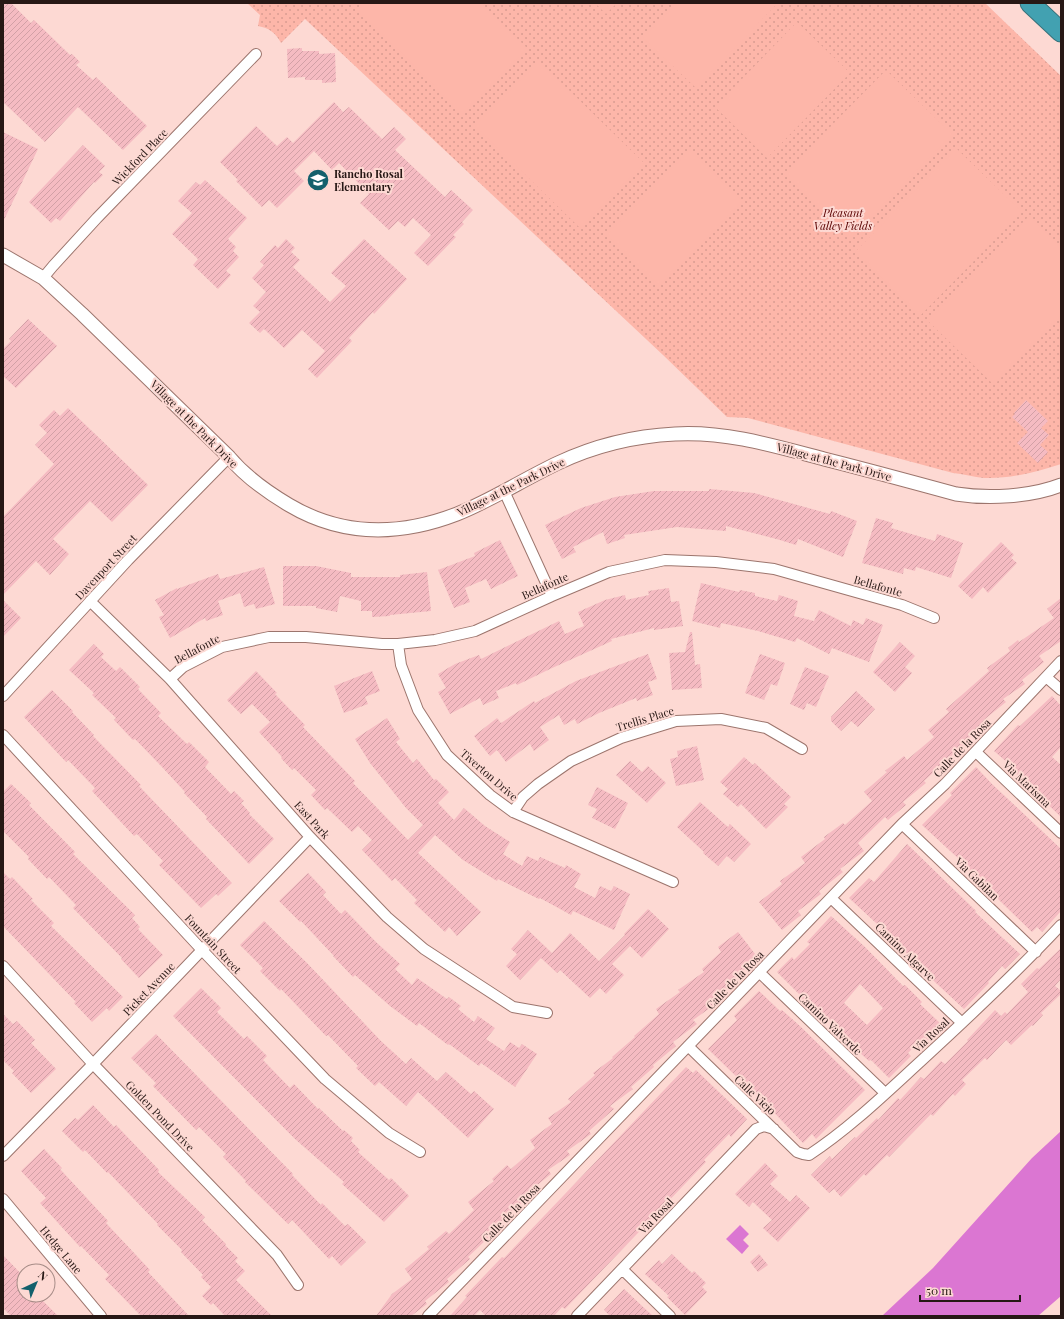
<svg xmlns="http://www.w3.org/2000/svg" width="1064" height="1319" viewBox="0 0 1064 1319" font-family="'Playfair Display',serif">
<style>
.green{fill:url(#green-dots)}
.pitch{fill:#fdb6a9}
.water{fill:#db76d2}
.building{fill:url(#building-hatch);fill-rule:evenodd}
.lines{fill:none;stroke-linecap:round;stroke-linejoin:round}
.minor-casing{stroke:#9c756d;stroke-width:12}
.tertiary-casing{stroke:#9c756d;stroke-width:15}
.motorway-casing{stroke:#39717a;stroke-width:21}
.minor{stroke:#fff;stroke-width:10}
.tertiary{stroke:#fff;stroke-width:13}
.motorway{stroke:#42a1b1;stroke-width:19}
.labels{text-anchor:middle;stroke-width:4;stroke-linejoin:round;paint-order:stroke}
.street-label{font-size:11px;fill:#271815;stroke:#fdd9d3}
.poi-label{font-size:11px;font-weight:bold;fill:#271815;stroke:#fdd9d3;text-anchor:start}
.park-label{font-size:11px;font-style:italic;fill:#590100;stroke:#fdd9d3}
</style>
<defs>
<pattern id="green-dots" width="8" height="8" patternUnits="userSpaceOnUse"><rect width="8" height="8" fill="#fdb6a9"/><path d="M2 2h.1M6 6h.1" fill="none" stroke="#d99c91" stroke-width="1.8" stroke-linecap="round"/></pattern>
<pattern id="building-hatch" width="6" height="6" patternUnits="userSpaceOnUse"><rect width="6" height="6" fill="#f5bbc2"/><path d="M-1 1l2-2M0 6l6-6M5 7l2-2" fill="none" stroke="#d2a0a6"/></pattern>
</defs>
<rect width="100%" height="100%" fill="#fdd9d3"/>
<path class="green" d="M247,3h738l76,73v388c-25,8 -51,15 -77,14 -10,-1 -21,-4 -31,-5l-205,-55 -21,-1 -64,-62 -358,-336 -24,24c-5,-10 -12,-15 -23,-17l2,-11z"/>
<path class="pitch" d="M367,3h114l46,45 -64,66 -104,-103z
M595,3h22l-11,11z
M677,3h101l-82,85 -53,-50z
M797,22l53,51 -83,85 -52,-51z
M539,61l105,102 -64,65 -105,-102z
M886,70l66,64 -102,104 -66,-64z
M956,148l66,64 -102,104 -65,-64z
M690,150l52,51 -82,85 -53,-51z
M1029,216l32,31v68l-67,70 -66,-64z"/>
<path class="water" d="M1061,1131v165l-23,20h-156l51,-48 99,-110z
M740,1225l9,9 -6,6 6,6 -7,8 -16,-15z"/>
<path class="building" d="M3,3h8l20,20 3,-3 36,35 2,-1 8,8 -4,3 17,15 3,-3 51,49 -24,24 -45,-43 -33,35 -42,-40z
M302,48v3h17v3l16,-1 1,29 -14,1v-3h-17v-3l-17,1 -1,-29z
M334,102l9,10 6,-5 33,32 12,-12 12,12 -11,11 50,47 6,-7 22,20 -11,12 2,2 -11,11 3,2 -28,29 -14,-13 17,-18 -18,-17 -8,9 -7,-6 -9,9 -29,-27 9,-9 -30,-31 -7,7 -18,-19 -20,20 10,10 -27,27 -8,-8 -7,7 -26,-26 2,-1 -18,-18 36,-36 21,20 10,-9 6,6z
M3,132l35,17 -35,73z
M83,145l22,21 -6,6 4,3 -8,8 -1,-1 -34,39 -4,-3 -5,5 -22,-21z
M205,180l42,38 -19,21 8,8 -3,4 6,6 -13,14 5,4 -13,14 -25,-24 5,-6 -26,-25 20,-21 -14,-12 18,-19 4,3z
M286,239l9,9 -4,4 9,8 -7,7 37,35 16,-16 -15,-13 33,-34 43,40 -33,35 -1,-2 -24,26 3,3 -35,37 -9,-9 17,-18 -23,-21 -18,18 -20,-19 -4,4 -11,-10 11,-11 -7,-6 13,-14 -14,-14 12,-13 -4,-3 15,-17 3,3z
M28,319l29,27 -41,42 -13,-12v-27l8,-8 -2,-2z
M1026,400l22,21 -7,7 8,7 -9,10 8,7 -10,11 -21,-20 11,-11 -16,-15 3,-3 -1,-1z
M68,408l80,77 -36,37 -22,-21 -37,38 16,15 -19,21 -14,-14 -33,34v-78l51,-53 -19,-19 12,-12 -8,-8 15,-15 6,6z
M709,489l45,4 76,21 1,-3 26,10 -14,36 -45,-18 -2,6 -16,-5 -54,-14v5l-49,-4 -53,8 1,3 -18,6 -4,-12 -30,15 3,5 -14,7 -17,-34 36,-17 34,-11 39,-6h55z
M876,518l17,5 -2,5 44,13 2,-7 26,9 -12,35 -35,-11 -1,4 -11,-3 -1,6 -41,-11z
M500,540l18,36 -27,13 -5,-10 -21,9 5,14 -16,6 -16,-38 37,-14 -1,-3z
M1001,542l13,13 -3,3 6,5 -29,30 -5,-6 -11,12 -14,-13z
M283,566h33l35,7v4h49v-2l27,-3 4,39 -41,4v1l-18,1v-6h-11v-10l-21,-5 -3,16 -21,-4v-2h-33z
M264,567l11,37 -19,5 -2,-5 -10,3 -4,-14 -22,8 5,14 -17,6 -1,-3 -35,20 -11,-21 5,-2 -9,-15 22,-12v1l41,-15 2,5z
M701,583l38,9 1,-2 15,3v3l22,5 2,-6 19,6 -4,15 20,5 5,-11 32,16 2,-6 10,5 3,-7 17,7 -14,37 -37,-14 -3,6 -32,-16 -2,4 -37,-11 -37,-8 -1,5 -28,-7z
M669,588l2,14 8,-1 4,25 -29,4v-2l-43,11 1,2 -62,28 -33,16 -1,-2 -20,8 3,7 -16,7 -3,-7 -30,16 -12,-22 8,-4 -8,-14 17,-10 24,-9 2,4 78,-38 6,13 19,-8 -6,-14 27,-12 20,-5 1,5 23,-5 -1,-4z
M1061,598v43l-22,15 5,6 -22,18 3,4 -22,15 3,3 -21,17 2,2 -21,20 1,1 -43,39 2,2 -23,19 3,3 -18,15 -3,-3 -27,26 6,8 -24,18 3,3 -24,19 2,3 -23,17 3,4 -19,15 -23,-28 23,-18 -2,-3 25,-18 -4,-6 24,-18 -1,-2 19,-14 2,2 27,-24 -8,-9 23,-20 -2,-1 19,-15 3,4 27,-23 -6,-7 21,-18 -3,-3 43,-38 -2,-3 23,-17 -2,-3 10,-8 1,2 35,-24 -7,-9z
M3,600l18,18 -18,19z
M690,632h2l3,33 5,-1 2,24 -30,2 -3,-37 16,-1z
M900,642l15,14 -10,11 7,6 -17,19 -22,-20z
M94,644l10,10 -3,3 15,14 4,-4 20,20 -2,2 23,24 -3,3 29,28 2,-2 20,20 -4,5 26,27 3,-3 10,10 -3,2 9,10 -1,1 25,25 -25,25 -43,-45 1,-2 -23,-24 1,-1 -22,-24 -28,-29 -2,1 -19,-20 2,-2 -24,-23 2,-2 -25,-23z
M648,654l9,25 -9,3 5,13 -16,6 -1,-3 -37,15 -22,11 -2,-5 -11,6 -5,-10 -19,12 9,13 -15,11 -4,-7 -24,18 -9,-12 -7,6 -16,-20 23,-18 4,5 33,-22 1,2 41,-22z
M760,654l25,9 -8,23 -6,-2 -7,16 -19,-7z
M805,667l24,9 -13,31 -9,-4 -3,7 -14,-6z
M256,671l21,22 -2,1 30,31 -2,2 52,54 -2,2 55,57 15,-15 -17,-17 -36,-45 -15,-24 32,-21 13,21 -4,3 17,21 4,-4 17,21 2,-1 13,13 -11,11 16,17 10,-12 21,18 25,16 -7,12 19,12 5,-10 11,5 2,-4 25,11 1,-3 15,9 -7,13 21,11 5,-12 11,5 3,-5 16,8 -16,36 -41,-19 -2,4 -31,-17 -1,1 -41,-20 -1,2 -34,-21 -28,-25 -17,18 63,59 -24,24 -8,-9 -4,5 -31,-29 3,-3 -22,-22 -3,3 -30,-31 10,-10 -14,-14 -6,6 -25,-24 -2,2 -14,-15 5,-5 -22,-22 -2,2 -11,-12 1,-1 -23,-25 11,-10 -18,-18 -11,10 -14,-14z
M372,671l8,20 -15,6 3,7 -24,9 -10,-27z
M52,690l21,21 -1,1 22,23 -1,1 48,49 -2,1 93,97 -14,13 -2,-2 -15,14 -42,-43 4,-4 -26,-27 -3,2 -42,-45 3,-3 -27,-28 -2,2 -42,-45z
M856,691l19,18 -17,18 -7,-6 -10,10 -10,-10v-4z
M1052,696l9,10v41l-9,10 9,8v52l-47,-45 2,-2 -22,-19 24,-26 2,1z
M697,746l7,34 -28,6 -6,-27 8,-2 -1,-6z
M744,757l9,8 2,-2 36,34 -7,7 4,3 -22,22 -25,-25 -3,3 -15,-13 5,-5 -8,-7z
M630,761l12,11 6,-6 18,17 -19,20 -31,-28z
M976,767l16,17 69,65v62l-19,21 -5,-5 -5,5 -73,-71 1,-1 -38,-35 30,-30 -2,-2z
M11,784l20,19 -2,2 46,47 -2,2 62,61 -3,3 8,9 -2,2 25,26 -24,23 -18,-19 1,-1 -49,-50 3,-3 -27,-28 -2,2 -19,-20 1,-2 -26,-26v-39z
M597,787l31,16 -13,26 -23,-11 5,-9 -9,-4z
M700,802l28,25 2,-3 21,20 -17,18 -7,-6 -9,10 -15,-13 1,-1 -27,-25z
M907,844l69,67 -1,1 45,42 -15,15 -3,-3 -14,16 1,1 -25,26 -57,-53 1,-1 -20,-19 1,-1 -40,-37 20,-20 5,4z
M3,872l7,7 2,-2 21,22 -2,1 23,23 -3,3 72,71 -14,14 -2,-3 -15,14 -18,-19 2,-1 -73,-76z
M308,873l18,19 -3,3 18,19 4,-4 31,32 24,22 -5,5 17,16 5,-7 30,21 2,-2 12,9 -3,3 16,13 4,-6 17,12 -9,11 18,12 6,-9 9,6 3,-4 15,10 -22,33 -34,-24 -2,3 -30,-22 -1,1 -29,-22 -2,3 -27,-20 -35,-31 -2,2 -20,-21h1l-33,-35 -1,1 -21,-21z
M648,909l21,20 -27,29 -12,-12 -18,18 12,11 -18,19 -6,-6 -10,10 -30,-28 -3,3 -16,-15 -21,22 -14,-14 11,-12 -6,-5 17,-19 24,23 18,-20 29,28 26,-26 -1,-1z
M831,916l34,31 38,39 2,-1 17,17 -2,2 22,21 -14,15 -4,-3 -16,16 3,3 -22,22 -18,-18 -2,1 -19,-17 2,-2 -40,-38 -1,2 -12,-10 1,-1 -23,-23 15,-15 2,3 16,-16 -3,-2zM860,984l23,24 -16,17 -23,-22z
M264,921l43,42 74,78 25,23 5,-6 26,23 9,-9 25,22 3,-3 20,18 -26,29 -50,-46 -12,14 -27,-24 -4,4 -19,-18 2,-2 -30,-31 -2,1 -45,-47 -1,2 -20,-20 3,-3 -23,-23z
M738,932l21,27 -24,18 3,3 -23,20 2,3 -24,17 4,4 -24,18 3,4 -23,19 1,2 -23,20 2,2 -23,17 4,3 -25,22 2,3 -24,17 3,4 -22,15 3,4 -21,17 3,3 -24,20 2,2 -24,19 2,2 -21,20 2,2 -23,20 2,3 -24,19 2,3 -16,12h-35l16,-22 20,-15 -7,-10 24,-20 -2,-2 19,-16 3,3 25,-24 -6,-8 26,-21 -2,-2 15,-14 4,4 24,-21 -5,-8 22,-16 -4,-6 23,-16 -3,-3 27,-24 -2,-2 20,-15 -1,-1 23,-20 -1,-1 25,-22 -3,-5 24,-17 -2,-2 26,-18 -2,-3 19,-17 -3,-5z
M1061,948v31l-6,7 6,5v3l-20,19 2,2 -10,11 -1,-1 -21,20 -5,-5 -19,20 -2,-2 -23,22 4,4 -11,12 -2,-2 -20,22 -2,-2 -42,43 -2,-2 -21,21 -2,-2 -23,23 -7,-8 -5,4 -18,-18 19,-19 2,3 23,-22 1,1 21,-20 1,2 20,-22 2,2 21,-23 3,2 17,-18 4,3 23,-23 -1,-1 28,-30 6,6 4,-4 2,2 21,-22 -7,-8 16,-16 2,1z
M201,988l20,20 -4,4 27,27 3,-3 20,20 -4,4 27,28 4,-4 24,25 1,-1 24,23 1,-1 9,8 -2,3 9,9 -2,2 31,28 2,-2 18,18 -25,26 -42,-38 2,-2 -49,-43 -122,-123z
M759,991l21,20 2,-1 19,17 64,63 -49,49 -4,-5 -9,9 -56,-59 -1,2 -38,-37 29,-29 -3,-4z
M3,1014l10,10 4,-3 18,19 -4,3 25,26 -25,24 -19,-20 2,-2 -11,-11z
M156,1034l137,140 -1,1 29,30 1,-2 23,23 3,-2 18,18 -25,24 -9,-10 -3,3 -37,-39 -4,4 -43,-42 1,-1 -23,-24 3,-3 -27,-27 -3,3 -43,-44 3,-3 -25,-25z
M686,1067l7,6 3,-3 51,49 -16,18 -2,-3 -25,26 2,2 -141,147 -3,-2 -8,9h-68l-6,-6 -6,6h-24l17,-19 -2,-1 37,-39 2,1z
M93,1105l21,22 2,-2 43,45 -1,2 47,45 -3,3 24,24 -1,1 13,13 -3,3 10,10 -9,9 36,36h-47l-12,-13 -2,2 -9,-9 9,-9 -10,-10 2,-2 -22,-23 1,-2 -25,-25 1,-1 -50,-52 -1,1 -22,-23 -2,2 -21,-21 13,-13 3,2z
M44,1149l18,19 -2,1 48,52 -2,2 44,47 -2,2 41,44h-48l-36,-37 4,-4 -28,-29 -1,1 -40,-44 6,-5 -25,-27z
M765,1163l13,13 -8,8 20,18 6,-7 14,13 -32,34 -15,-14 9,-8 -19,-18 -4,5 -14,-13z
M672,1254l20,19 2,-2 12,12 -4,4 5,5 -22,23 -18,-18 2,-1 -24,-22 14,-14 3,4z
M759,1254l9,11 -10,7 -8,-10z
M3,1255l21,22v18h13l21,21h-47l-8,-8z
M624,1289l17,16 12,11h-43l-6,-6z"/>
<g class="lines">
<g class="minor-casing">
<path id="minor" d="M43,278l10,-12 44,-48 159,-164
M504,491l48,105
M90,601l80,78 140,158 77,80 37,32 89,58 34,6
M398,644l3,21 17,45 29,45 43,40 23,17 160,70
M1046,677l15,13
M170,679l13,-12 39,-20 47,-10h37l76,7h16l37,-4 40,-9 77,-35 57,-24 56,-12 51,2 58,7 128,36 32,13
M3,696l125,-136 101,-103
M3,735l199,215 123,129 64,54 31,19
M976,752l85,81
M513,812l10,-15 15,-13 33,-23 50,-23 55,-17 45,-2 45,9 36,21
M902,824l134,128
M831,898l131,125
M3,966l90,98 184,191 21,30
M759,972l126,121
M688,1046l109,106 6,2 6,1c41,-27 77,-62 112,-94 48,-44 96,-89 140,-136
M3,1156l90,-92 217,-227
M3,1199l98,117
M622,1269l48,47
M428,1316l474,-492 43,-40 116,-123
M577,1316l179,-187 8,-3 10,3"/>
</g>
<g class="tertiary-casing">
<path id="tertiary" d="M3,255l40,23 39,36 147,143c16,19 38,35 60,48 54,32 111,31 168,9 35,-14 67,-35 101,-51 36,-17 77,-27 117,-29 50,-3 100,12 149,25 44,11 88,23 132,35 32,5 74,3 105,-9"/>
</g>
<g class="motorway-casing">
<path id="motorway" d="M1030,3l31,29"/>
</g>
<use href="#minor" class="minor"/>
<use href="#tertiary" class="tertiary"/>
<use href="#motorway" class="motorway"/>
</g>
<defs>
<g id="school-disc" transform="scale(1.15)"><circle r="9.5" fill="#13606c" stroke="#fdd9d3"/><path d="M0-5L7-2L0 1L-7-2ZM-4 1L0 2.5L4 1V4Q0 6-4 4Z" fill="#fff"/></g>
</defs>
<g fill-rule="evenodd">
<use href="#school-disc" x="318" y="180"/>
</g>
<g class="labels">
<g class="street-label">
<text transform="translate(140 157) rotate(-46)" y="4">Wickford Place</text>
<text transform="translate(194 424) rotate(45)" y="4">Village at the Park Drive</text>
<text transform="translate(834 462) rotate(15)" y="4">Village at the Park Drive</text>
<text transform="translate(511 487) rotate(-26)" y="4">Village at the Park Drive</text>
<text transform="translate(106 567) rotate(-47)" y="4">Davenport Street</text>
<text transform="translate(545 586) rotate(-24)" y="4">Bellafonte</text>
<text transform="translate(878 586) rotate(16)" y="4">Bellafonte</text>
<text transform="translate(197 649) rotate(-28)" y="4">Bellafonte</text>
<text transform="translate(645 719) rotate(-17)" y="4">Trellis Place</text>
<text transform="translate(962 748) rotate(-46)" y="4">Calle de la Rosa</text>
<text transform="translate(489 775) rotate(41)" y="4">Tiverton Drive</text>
<text transform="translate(1027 784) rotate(44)" y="4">Via Marisma</text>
<text transform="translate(312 820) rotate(48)" y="4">East Park</text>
<text transform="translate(977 879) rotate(44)" y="4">Via Gabilan</text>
<text transform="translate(213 944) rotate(47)" y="4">Fountain Street</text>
<text transform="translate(905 952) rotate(44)" y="4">Camino Algarve</text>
<text transform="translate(735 980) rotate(-46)" y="4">Calle de la Rosa</text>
<text transform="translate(149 989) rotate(-46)" y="4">Picket Avenue</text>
<text transform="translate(830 1024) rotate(44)" y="4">Camino Valverde</text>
<text transform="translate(931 1035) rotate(-43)" y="4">Via Rosal</text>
<text transform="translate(755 1095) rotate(43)" y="4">Calle Viejo</text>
<text transform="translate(160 1116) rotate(46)" y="4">Golden Pond Drive</text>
<text transform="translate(511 1213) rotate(-46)" y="4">Calle de la Rosa</text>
<text transform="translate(656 1216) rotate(-46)" y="4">Via Rosal</text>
<text transform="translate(61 1250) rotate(50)" y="4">Hedge Lane</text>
</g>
<g class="poi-label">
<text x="334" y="178">Rancho Rosal<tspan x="334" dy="13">Elementary</tspan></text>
</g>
<g class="park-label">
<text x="843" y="217">Pleasant<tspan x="843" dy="13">Valley Fields</tspan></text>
</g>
</g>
<rect width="1064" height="1319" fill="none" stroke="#271815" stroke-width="8"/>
<g transform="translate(36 1283) rotate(44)"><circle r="19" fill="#fdd9d3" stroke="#a78c87"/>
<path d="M0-3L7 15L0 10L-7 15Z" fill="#13606c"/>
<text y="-6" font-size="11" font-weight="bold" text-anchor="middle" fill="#271815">N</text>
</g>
<path d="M920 1295v6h100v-6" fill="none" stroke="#271815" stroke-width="2"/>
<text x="926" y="1295" font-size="12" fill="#271815" stroke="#fdd9d3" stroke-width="3" paint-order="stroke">50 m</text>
</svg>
